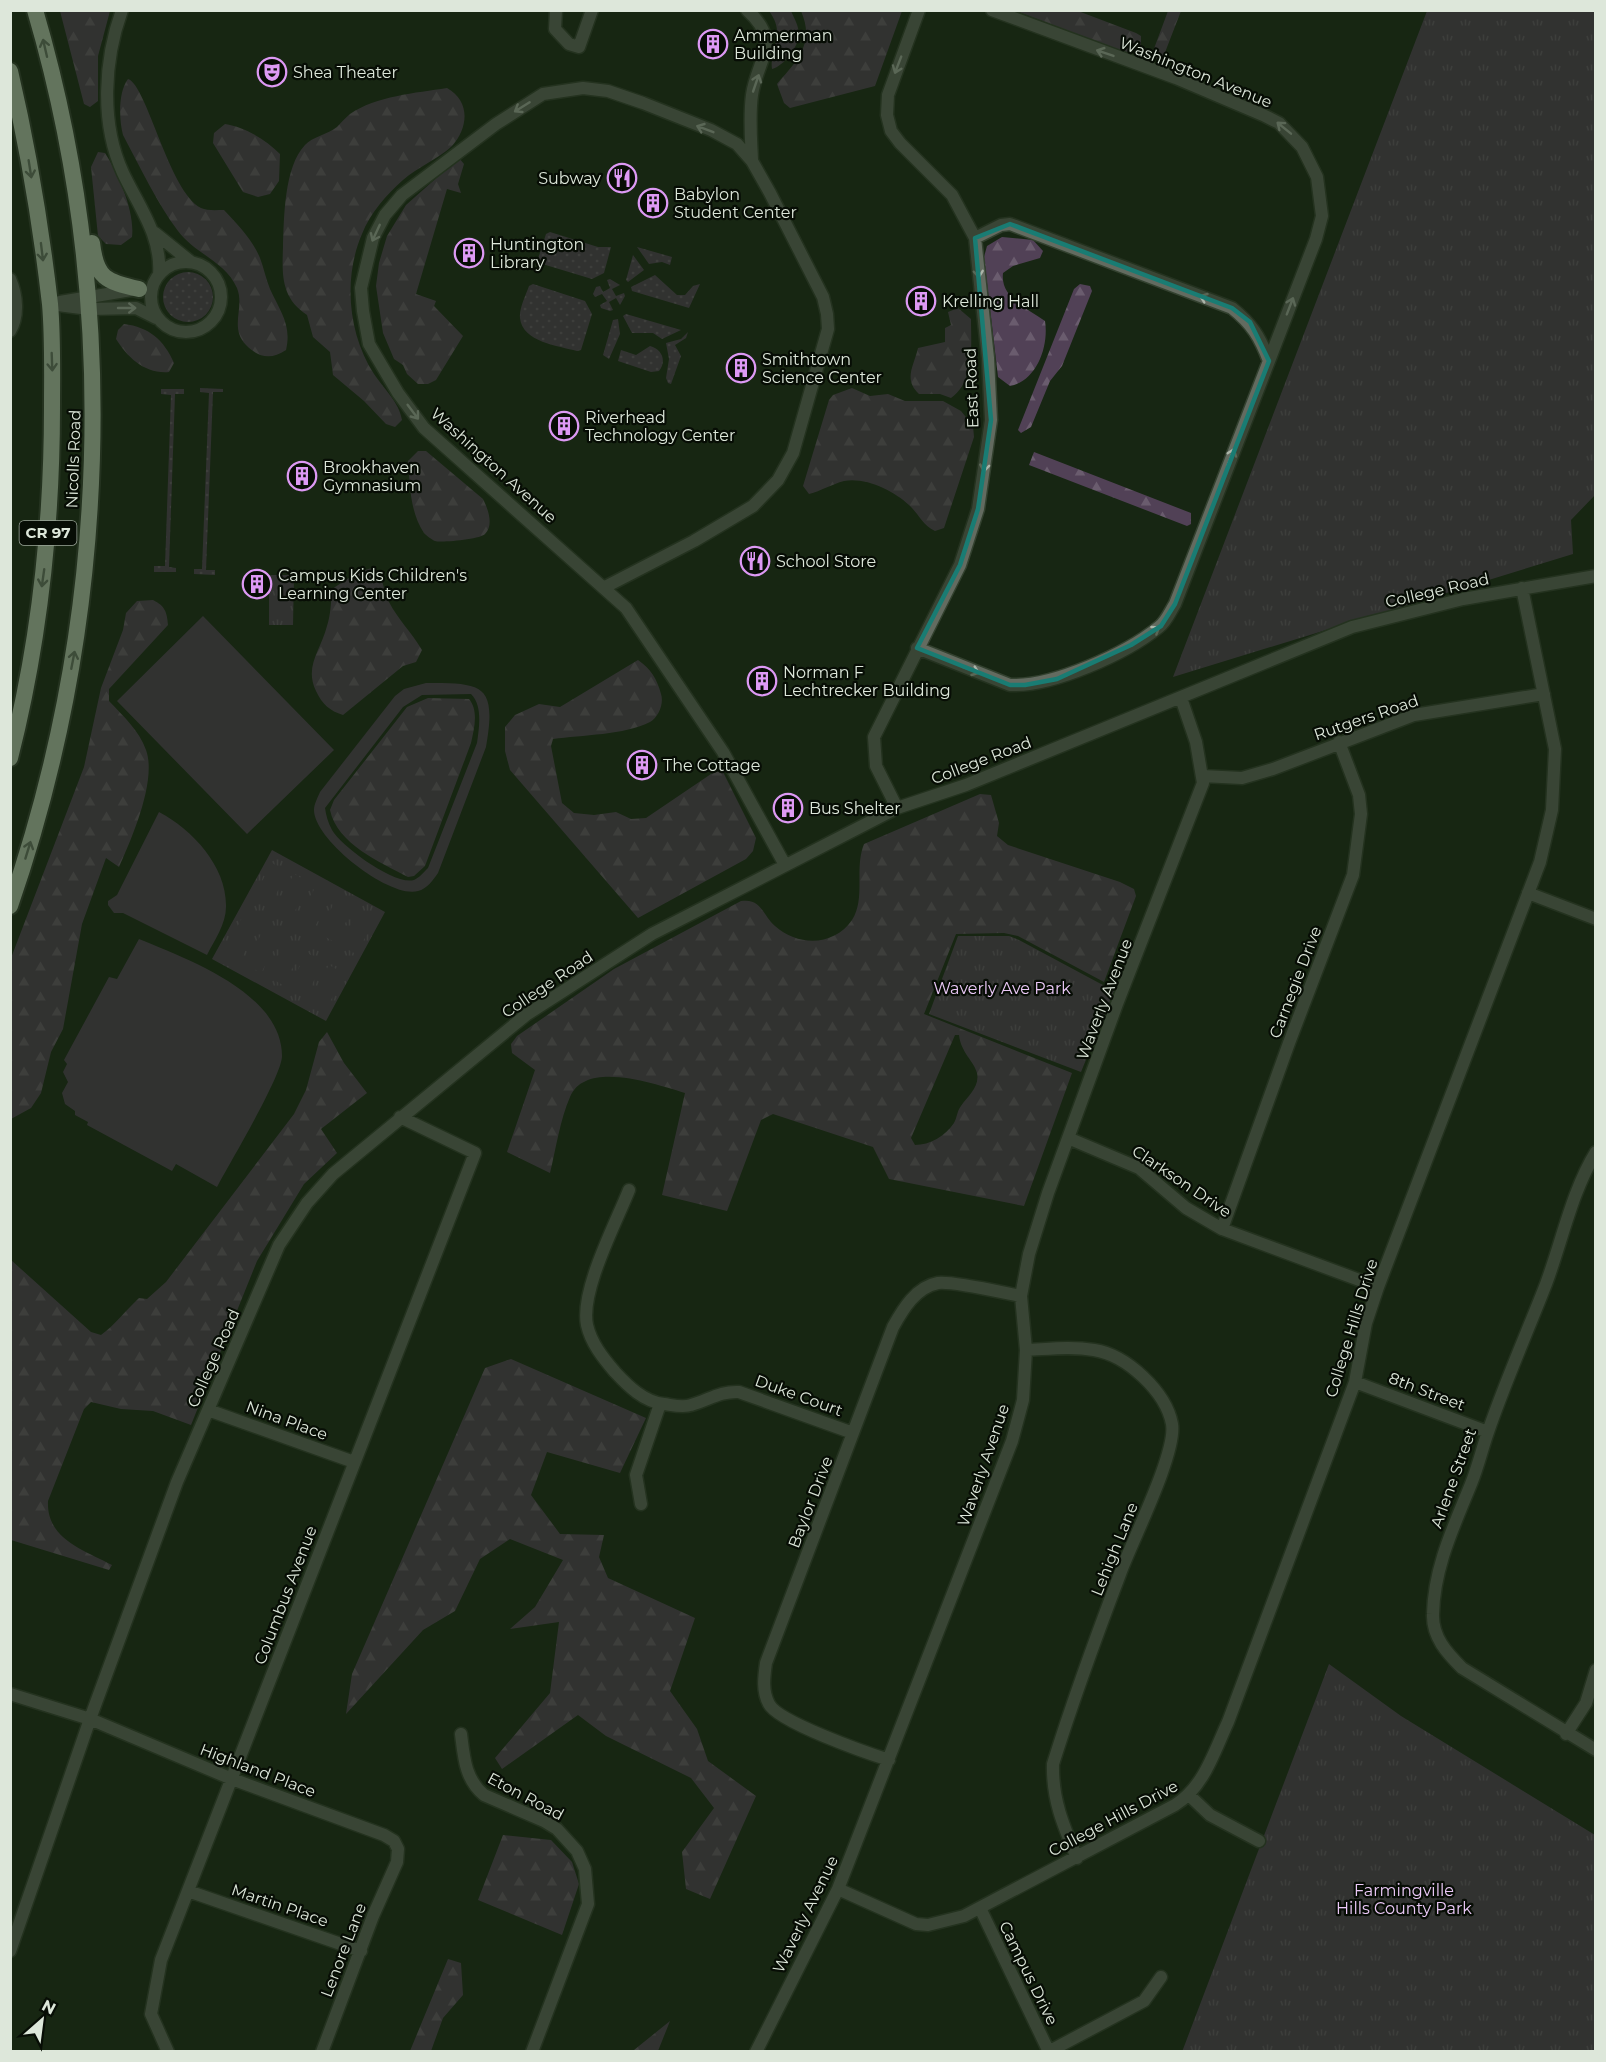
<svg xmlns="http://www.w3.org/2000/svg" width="1606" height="2062" viewBox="0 0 1606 2062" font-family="Montserrat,sans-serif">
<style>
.grass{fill:url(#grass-dots)}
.forest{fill:url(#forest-firs);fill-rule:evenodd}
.park{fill:url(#park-tufts)}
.pitch{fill:#514156;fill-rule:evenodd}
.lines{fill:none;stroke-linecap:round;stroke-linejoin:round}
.minor-casing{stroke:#33412f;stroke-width:15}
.highway-casing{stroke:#33412f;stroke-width:20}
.minor{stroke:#636b60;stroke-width:12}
.highway{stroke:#bed3b9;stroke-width:16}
.oneway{stroke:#6c7a68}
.oneway2{stroke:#acb5a9}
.marked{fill:none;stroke:#197c73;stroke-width:4.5;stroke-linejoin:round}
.labels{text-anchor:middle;stroke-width:4.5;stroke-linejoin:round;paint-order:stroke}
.shield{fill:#070d05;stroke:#9da69a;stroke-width:1.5}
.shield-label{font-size:15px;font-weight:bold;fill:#dde7da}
.poi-label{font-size:16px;fill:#dde7da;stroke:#070d05;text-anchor:start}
.street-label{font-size:16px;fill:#dde7da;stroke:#070d05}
.park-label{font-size:16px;fill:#ecc9f8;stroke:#070d05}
</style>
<defs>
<pattern id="grass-dots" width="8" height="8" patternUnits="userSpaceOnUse" patternTransform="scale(1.5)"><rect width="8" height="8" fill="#514156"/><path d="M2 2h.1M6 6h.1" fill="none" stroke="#6a5c6e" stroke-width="1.8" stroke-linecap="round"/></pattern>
<pattern id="forest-firs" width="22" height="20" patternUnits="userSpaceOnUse" patternTransform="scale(1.5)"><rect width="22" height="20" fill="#514156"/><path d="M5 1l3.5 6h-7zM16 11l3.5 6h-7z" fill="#6a5c6e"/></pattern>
<pattern id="park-tufts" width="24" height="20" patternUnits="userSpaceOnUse" patternTransform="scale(1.5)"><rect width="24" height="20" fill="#514156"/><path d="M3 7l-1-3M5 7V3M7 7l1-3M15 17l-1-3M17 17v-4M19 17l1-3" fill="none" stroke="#6a5c6e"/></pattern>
</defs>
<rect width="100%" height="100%" fill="#172613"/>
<path class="grass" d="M550,232l48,15h13l-7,26 -12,6 -53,-16 -1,-4 8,-25z
M637,247l35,10 -2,8 -8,-3 -13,2z
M633,255l11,15 -16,12 -2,-2z
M163 297a25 25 0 1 1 50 0a25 25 0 1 1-50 0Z
M655,275l22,20h8l8,-9 7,-2 -11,24 -57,-17 -1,-4z
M610,279l10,6 -8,4 4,7 8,-3 1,3 -5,9 -4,-7 -7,4 4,8 -3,1 -9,-3 -1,-3 7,-4 -5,-7 -7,3 -2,-3 3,-7 4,-1 3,6 7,-4 -3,-8z
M533,284l52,17 7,13 -11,36 -4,1c-18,-5 -55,-9 -57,-33 -1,-10 6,-23 9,-32z
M626,314l55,16 -19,9 -9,-6h-21l-9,-17z
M618,319l2,15 -11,25 -6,-4 10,-35z
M688,332l-2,6 -11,7 6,11 -10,28 -3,-1 -2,-5 3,-19 -3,-16 15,-4z
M650,346c12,3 17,15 9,25l-8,1 -33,-11 3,-11 15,5z
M200,388l23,1v3h-10l-7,178h9v5l-21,-1v-5h8l7,-176 -9,-1z
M161,389h23v5h-9l-6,173 7,1v4h-22v-6h11l6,-171 -10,-1z"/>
<path class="forest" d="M60,11h50l-12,45v45l-8,6 -6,-3z
M769,11h22c3,7 8,15 8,24 -1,12 -15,31 -27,34 -3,-21 15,-34 -3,-58z
M801,11h101l-27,75 -85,22 -6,-5 -7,-19c21,-24 38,-41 24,-73z
M1016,11h62l58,22 5,3v8l-3,5 -12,4z
M1168,11h13l-17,44 -7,4 -5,-5z
M128,79c19,6 41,113 73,129 6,3 16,2 23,2 14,15 28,29 36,48 4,11 6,21 10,31 10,22 22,36 16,61 -15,10 -27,8 -40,-5 -17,-18 -1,-37 -9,-57 -12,-27 -42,-34 -59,-57 -21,-28 -38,-64 -55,-96 -4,-15 -5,-43 5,-56z
M447,88c23,13 22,39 5,58 -14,13 -34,21 -49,34 -16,14 -33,33 -41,54 -19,44 -14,100 12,140 10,15 25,28 28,46l-7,7 -9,-3 -22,-23 -31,-26 -3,-23 -17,-15 -6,-22c-26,-17 -25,-40 -24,-68 1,-29 1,-80 22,-102 7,-8 23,-11 32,-18 4,-4 8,-9 13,-13 26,-18 66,-21 97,-26z
M225,124c20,3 41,16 55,30l-1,27 -9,13 -12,3 -15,-5 -30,-49 1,-10z
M98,152l7,1c14,22 30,59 27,84l-11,8 -15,-1 -8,-8 -7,-69z
M459,158l5,6 -6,20 3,9 -14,-4 -31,105 20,7 -2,5 29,30 -27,44 -8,4h-10l-11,-10 -4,-9 -9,-6 -11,-26 -7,-47 3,-23 8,-27 19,-31z
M1002,237l31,3 10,11 -3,7 -27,8 -10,7c-3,25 24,35 42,48 4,25 -8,60 -35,65l-12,-9 -14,-120 3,-11z
M1080,284l10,2 2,5 -30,75 -12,15 -19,46 -10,6 -3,-3 56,-141z
M958,308l13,11c0,26 4,62 -20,79l-11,-4h-21c-16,-15 -5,-28 -1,-46l27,-6v-14l6,-3 -3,-13z
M124,324c25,3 40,16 50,39l-5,9c-24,2 -41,-14 -53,-33l2,-9z
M852,388l18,8 18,-2 17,7h38l18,10 12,15 1,11 -30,91 -9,3c-13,-6 -16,-17 -26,-26 -15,-14 -43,-28 -65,-24 -12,3 -23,10 -35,13l-6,-8 26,-86 4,-5z
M418,451h8l57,48c5,10 11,26 2,35 -4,5 -43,9 -50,7 -3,-1 -9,-6 -11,-8 -14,-21 -14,-47 -16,-72z
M1034,452l157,61v11l-4,2 -158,-61z
M372,568c15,15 9,18 17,34 8,16 23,31 33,48l-6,12 -13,4 -60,49c-13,-4 -21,-11 -27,-24 -12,-25 5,-41 11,-65 4,-12 4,-25 5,-37l26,-17z
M153,600c12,6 14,12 15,25l-59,64v12c14,15 30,29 37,49 11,30 -14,88 -27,117l-13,-9 -24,66 -19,105 -12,23 -10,41 -10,15 -20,11v-161l73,-191 17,-79 22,-58 3,-17 11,-12z
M638,660c13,9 19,19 23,34 3,9 -2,23 -11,28 -25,13 -69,13 -97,17l-2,7 11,57 12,10 20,2 22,-3 15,7 15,-1 65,-44 11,-4 34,68 -3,13 -7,8 -108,59 -128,-148 -5,-19v-24l10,-12 24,-11 21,3z
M428,698l41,1c10,12 5,30 2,44l-46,123 -11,10 -6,1c-28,-15 -71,-33 -78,-67l4,-10 73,-93z
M980,794l11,1 8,28 -2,13 11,9 112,37 14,7 2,7 -32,86 -86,-46 -14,-3 -48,1 -32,80 148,59 -48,133 -135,-27 -16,-32 -100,-33 -12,6 -34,91 -65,-16 23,-102c-28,-8 -99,-34 -115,4 -10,23 -14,51 -20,76l-43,-21 28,-82 -23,-17 -1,-9 6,-8 97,-67 127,-68c21,-3 21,14 34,25 24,21 59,20 77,-6 14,-22 2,-51 12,-76zM955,1035h4c2,18 15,26 18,38 3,14 -9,23 -16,33 -4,5 -4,12 -7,17 -9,13 -24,22 -39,22l-4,-7z
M327,1032l17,31 23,30 -46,36 16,24 -33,31 -47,77 -66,164 -38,-14 -32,-2 -30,-7 -7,7 -36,92c-2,38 36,49 64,64l-3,5 -98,-30v-280l80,72 10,3c14,-10 25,-25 38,-37l8,1 19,-17 128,-168 12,-24 13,-48z
M511,1359l135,59 -26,55 -73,-21 -16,43 29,39 44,1 -5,22 9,21 87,40 -25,73 27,38 11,32 48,35 -46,103 -24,-10 -4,-37 32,-44 -23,-30 -85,-42 -28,-21 -76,54 -7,-11 55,-65 9,-71 -49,7 25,-22 28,-47 -53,-21 -30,20 -25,52 -32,19 -77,84 6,-40 133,-306z
M503,1835l48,5 21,22 7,22 -17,51 -84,-35z
M448,1959l13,4 2,32 -20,23 -12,33h-21z
M670,2021l-12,30h-25l1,-1z"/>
<path class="park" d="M1427,11h168l1,483 -25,26 2,34 -400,123z
M269,575h25l-1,50h-24z
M272,850l113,62 -59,109 -114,-62z
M958,936h51l10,4 95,51 -33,81 -152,-58z
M1329,1664l72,52 194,119v216l-413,1z"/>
<path class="pitch" d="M203,616l131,134 -87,84 -130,-133z
M426,683c57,0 71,1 60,64l-48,126c-5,7 -11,16 -20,18 -28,8 -104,-51 -104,-81 0,-6 4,-13 6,-18l75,-96 9,-7zM471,694c12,12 8,34 6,49l-49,125c-4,4 -9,10 -14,12 -19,6 -73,-34 -82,-50 -4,-7 -6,-15 -7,-22l78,-101 19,-12z
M159,812c34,18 68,55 67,95 0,17 -12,34 -19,48l-84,-42h-9l-6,-8v-4l9,-6z
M272,863l16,9 -19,35 -16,-9z
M294,874l16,9 -19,35 -17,-9z
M316,886l16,9 -19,35 -16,-9z
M337,898l17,9 -19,35 -17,-9z
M359,910l16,9 -19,35 -16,-9z
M242,918l16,9 -19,35 -16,-9z
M264,929l16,9 -19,35 -16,-9z
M139,939c48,20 143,54 143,117 0,20 -53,108 -65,131l-41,-23 -4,7 -85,-46 1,-3 -13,-7v-4l-10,-7 -3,-11 6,-11 -5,-10 4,-8 -3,-4 45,-83 8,2z
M286,942l16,8 -19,35 -16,-9z
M307,953l17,9 -19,35 -17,-9z
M329,965l16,9 -19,35 -16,-9z"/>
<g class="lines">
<g class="minor-casing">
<path id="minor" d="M122,10c-18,50 -22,113 1,163 16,34 39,63 36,102
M556,10l-1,19 14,15 10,3 13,-37
M747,10c36,32 10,49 5,85 -3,22 -1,43 0,65
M992,10l184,68 87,37 16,8 23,24 15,30 5,39 -6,23 -47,122
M155,233l36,29
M151 297a35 35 0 1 1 70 0a35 35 0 1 1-70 0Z
M10,279c7,16 9,37 0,52
M60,302l71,-12
M50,304l39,5 47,-1 20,10
M605,587l89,-46 59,-35 25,-26 15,-27 35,-124 -1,-15 -4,-17 -53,-104 -18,-32 -15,-17 -26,-14 -68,-27 -35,-12 -25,-3 -40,6 -47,30 -94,71 -17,20 -12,23 -12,50 2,23 6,33 29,49 26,35 202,180 97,144 62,113
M917,648l93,37c42,2 116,-31 149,-58 7,-5 11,-15 16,-23l94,-243c-9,-24 -17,-37 -37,-53l-222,-84 -9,1 -26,13
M1202,776l40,2 31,-9 141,-54 130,-21
M897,808l-21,-42 -2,-29 86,-172 18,-56 13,-89 -3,-62 -13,-120 -23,-43 -52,-52 -9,-12 -4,-16 1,-20 31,-85
M1528,893l68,26
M1068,1138l71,30 47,40 36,21 156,58
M1596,1152c-24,39 -34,89 -50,132 -19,49 -41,98 -58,148 -6,17 -10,35 -17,52 -17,42 -37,83 -38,130 -1,23 14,39 29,54l134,82
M629,1190c-13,33 -49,101 -42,135 4,18 16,33 28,47 13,14 29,30 49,32 8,1 19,4 27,1 18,-5 29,-14 48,-13l114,41
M1222,1229l67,-186 64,-168 8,-61 -2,-19 -20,-53
M1026,1350c23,-1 45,-4 68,0 33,5 72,42 78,74 5,29 -41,119 -52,150 -24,63 -47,126 -67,190 -1,35 10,61 24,94
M1355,1382l133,50
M208,1410l146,52
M641,1504l-5,-29 24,-71
M10,1694l80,25 142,60 152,56 10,6 4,8 -1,13 -24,54 -51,136
M461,1734c3,24 4,45 23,61l60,26 13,8 20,22 8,18 3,35 -56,148
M1566,1734l20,-31 10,-33
M889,1760c-22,-7 -111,-38 -120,-56 -7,-13 -5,-27 -3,-41l127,-336c10,-18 23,-40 45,-44 16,-2 66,10 83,13
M1190,1796l20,19 49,26
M838,1889l78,35 12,1 36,-9 211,-111c29,-18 39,-53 53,-83l127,-340 11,-59 12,-36 162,-425 12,-52 3,-61 -33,-161
M188,1891l173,60
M980,1908l69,144
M10,1951l80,-232 87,-237 102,-237 28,-42 26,-29 193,-159 126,-81 245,-126 69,-23 386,-158 111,-28 133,-23
M168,2052l-17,-38 10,-54 314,-807 -75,-36
M756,2052l82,-163 174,-448 11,-41 3,-50 -5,-54 8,-42 19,-61 69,-189 86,-221 -7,-41 -15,-44
M1048,2052l96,-51 17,-24"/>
</g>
<g class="highway-casing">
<path id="highway" d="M10,71c18,77 31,155 40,233 3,34 2,70 2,104 0,118 -13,236 -42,350
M92,243c4,35 14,39 47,46
M10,906c99,-287 111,-603 25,-896"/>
</g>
<use href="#minor" class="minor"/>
<use href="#highway" class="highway"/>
</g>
<defs><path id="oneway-shaft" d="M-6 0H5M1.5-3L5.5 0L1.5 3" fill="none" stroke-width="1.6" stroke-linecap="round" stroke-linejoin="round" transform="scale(1.5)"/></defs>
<g class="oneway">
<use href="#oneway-shaft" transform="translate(45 48) rotate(-103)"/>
<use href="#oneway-shaft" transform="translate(30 169) rotate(81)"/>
<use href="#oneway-shaft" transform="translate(42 252) rotate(83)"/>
<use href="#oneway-shaft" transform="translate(52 362) rotate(88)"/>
<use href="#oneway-shaft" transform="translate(43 578) rotate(98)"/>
<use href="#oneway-shaft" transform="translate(73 660) rotate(-79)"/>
<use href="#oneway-shaft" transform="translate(28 850) rotate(-73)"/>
</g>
<g class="oneway2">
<use href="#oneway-shaft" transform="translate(1105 53) rotate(-161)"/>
<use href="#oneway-shaft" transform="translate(898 65) rotate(111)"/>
<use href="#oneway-shaft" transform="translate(756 83) rotate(-71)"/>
<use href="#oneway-shaft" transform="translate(522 107) rotate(148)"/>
<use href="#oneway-shaft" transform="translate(1284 128) rotate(-141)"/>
<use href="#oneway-shaft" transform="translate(705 129) rotate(-159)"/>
<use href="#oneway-shaft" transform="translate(376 233) rotate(115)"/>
<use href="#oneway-shaft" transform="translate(978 269) rotate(84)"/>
<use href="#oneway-shaft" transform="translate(1208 299) rotate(-159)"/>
<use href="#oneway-shaft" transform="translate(1290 306) rotate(-69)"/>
<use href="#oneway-shaft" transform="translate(127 308)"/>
<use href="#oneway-shaft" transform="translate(413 412) rotate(53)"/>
<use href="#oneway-shaft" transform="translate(1231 457) rotate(-69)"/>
<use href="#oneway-shaft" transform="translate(985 463) rotate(98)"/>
<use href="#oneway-shaft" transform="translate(1152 632) rotate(-33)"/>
<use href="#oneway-shaft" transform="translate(971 670) rotate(21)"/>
</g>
<path d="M0 0H1606V2062H0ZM1010,224l222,84 18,14 19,39 -94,243 -14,22 -30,19 -74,34 -32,6h-15l-93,-37 43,-83 18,-56 13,-89 -16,-182z" fill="#172613" fill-opacity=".55" fill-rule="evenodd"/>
<path class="marked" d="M1010,224l222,84 18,14 19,39 -94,243 -14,22 -30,19 -74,34 -32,6h-15l-93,-37 43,-83 18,-56 13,-89 -16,-182z"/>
<defs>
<g id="building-ring" transform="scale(1.5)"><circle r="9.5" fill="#070d05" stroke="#dd99f4" stroke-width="1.5"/><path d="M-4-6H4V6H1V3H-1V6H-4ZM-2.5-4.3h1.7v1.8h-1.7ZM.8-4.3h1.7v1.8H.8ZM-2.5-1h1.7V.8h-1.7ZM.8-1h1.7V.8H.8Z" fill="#dd99f4"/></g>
<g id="theatre-ring" transform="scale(1.5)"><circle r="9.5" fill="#070d05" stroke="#dd99f4" stroke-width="1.5"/><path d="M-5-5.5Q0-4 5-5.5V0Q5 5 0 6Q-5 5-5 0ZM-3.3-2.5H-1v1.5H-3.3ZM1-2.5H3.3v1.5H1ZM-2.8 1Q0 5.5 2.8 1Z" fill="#dd99f4"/></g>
<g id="restaurant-ring" transform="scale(1.5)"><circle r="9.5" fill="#070d05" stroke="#dd99f4" stroke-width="1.5"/><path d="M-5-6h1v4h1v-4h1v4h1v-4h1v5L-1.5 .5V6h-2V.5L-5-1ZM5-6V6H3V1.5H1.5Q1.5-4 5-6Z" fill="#dd99f4"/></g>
</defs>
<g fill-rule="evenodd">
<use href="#building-ring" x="713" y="44"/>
<use href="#theatre-ring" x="272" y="72"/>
<use href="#restaurant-ring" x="622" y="178"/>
<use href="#building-ring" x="653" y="203"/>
<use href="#building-ring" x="469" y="253"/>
<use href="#building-ring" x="921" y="301"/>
<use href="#building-ring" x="741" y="368"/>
<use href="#building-ring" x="564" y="426"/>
<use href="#building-ring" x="302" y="476"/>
<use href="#restaurant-ring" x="755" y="561"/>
<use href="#building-ring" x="257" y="584"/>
<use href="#building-ring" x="762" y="681"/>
<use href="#building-ring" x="642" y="765"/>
<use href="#building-ring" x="788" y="808"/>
</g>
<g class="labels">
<rect class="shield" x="19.5" y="521" width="57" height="24" rx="4.5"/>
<g class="shield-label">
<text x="48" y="538">CR 97</text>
</g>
<g class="poi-label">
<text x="734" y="41">Ammerman<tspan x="734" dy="18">Building</tspan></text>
<text x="293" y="78">Shea Theater</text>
<text x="601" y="184" text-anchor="end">Subway</text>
<text x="674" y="200">Babylon<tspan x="674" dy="18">Student Center</tspan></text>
<text x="490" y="250">Huntington<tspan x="490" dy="18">Library</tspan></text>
<text x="942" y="307">Krelling Hall</text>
<text x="762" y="365">Smithtown<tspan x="762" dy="18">Science Center</tspan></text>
<text x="585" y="423">Riverhead<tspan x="585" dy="18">Technology Center</tspan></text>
<text x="323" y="473">Brookhaven<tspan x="323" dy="18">Gymnasium</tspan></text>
<text x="776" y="567">School Store</text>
<text x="278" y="581">Campus Kids Children's<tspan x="278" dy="18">Learning Center</tspan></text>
<text x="783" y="678">Norman F<tspan x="783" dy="18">Lechtrecker Building</tspan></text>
<text x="663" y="771">The Cottage</text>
<text x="809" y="814">Bus Shelter</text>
</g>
<g class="street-label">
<text transform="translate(1196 72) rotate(22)" y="6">Washington Avenue</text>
<text transform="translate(971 388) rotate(-92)" y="6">East Road</text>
<text transform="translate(73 459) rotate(-88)" y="6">Nicolls Road</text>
<text transform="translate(494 465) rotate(42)" y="6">Washington Avenue</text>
<text transform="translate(1437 590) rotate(-13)" y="6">College Road</text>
<text transform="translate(1366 717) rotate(-19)" y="6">Rutgers Road</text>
<text transform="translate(981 760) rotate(-21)" y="6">College Road</text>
<text transform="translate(1295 982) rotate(-69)" y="6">Carnegie Drive</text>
<text transform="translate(547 984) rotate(-34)" y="6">College Road</text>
<text transform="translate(1104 999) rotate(-69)" y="6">Waverly Avenue</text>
<text transform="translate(1182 1181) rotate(34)" y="6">Clarkson Drive</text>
<text transform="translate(1351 1328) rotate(-73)" y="6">College Hills Drive</text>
<text transform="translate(213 1358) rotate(-66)" y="6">College Road</text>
<text transform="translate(1427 1391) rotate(21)" y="6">8th Street</text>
<text transform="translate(799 1395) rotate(20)" y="6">Duke Court</text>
<text transform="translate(287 1420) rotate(20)" y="6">Nina Place</text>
<text transform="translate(983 1465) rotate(-71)" y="6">Waverly Avenue</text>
<text transform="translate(1453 1478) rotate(-70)" y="6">Arlene Street</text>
<text transform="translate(810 1502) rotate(-69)" y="6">Baylor Drive</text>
<text transform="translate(1114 1549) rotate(-68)" y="6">Lehigh Lane</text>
<text transform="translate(285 1595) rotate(-69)" y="6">Columbus Avenue</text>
<text transform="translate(258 1770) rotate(21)" y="6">Highland Place</text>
<text transform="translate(526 1796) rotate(28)" y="6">Eton Road</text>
<text transform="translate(1113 1818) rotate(-28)" y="6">College Hills Drive</text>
<text transform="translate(280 1905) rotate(19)" y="6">Martin Place</text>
<text transform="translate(805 1914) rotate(-64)" y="6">Waverly Avenue</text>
<text transform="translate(343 1950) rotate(-69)" y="6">Lenore Lane</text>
<text transform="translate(1029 1973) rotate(64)" y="6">Campus Drive</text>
</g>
<g class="park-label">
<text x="1002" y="994">Waverly Ave Park</text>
<text x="1404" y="1896">Farmingville<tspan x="1404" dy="18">Hills County Park</tspan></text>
</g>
</g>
<rect width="1606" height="2062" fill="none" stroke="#dde7da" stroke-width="24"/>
<g transform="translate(42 2020) rotate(28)" stroke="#070d05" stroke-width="4.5" paint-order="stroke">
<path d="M0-4.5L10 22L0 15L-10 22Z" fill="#dde7da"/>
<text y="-9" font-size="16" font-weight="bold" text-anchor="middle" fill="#dde7da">N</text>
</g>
</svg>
